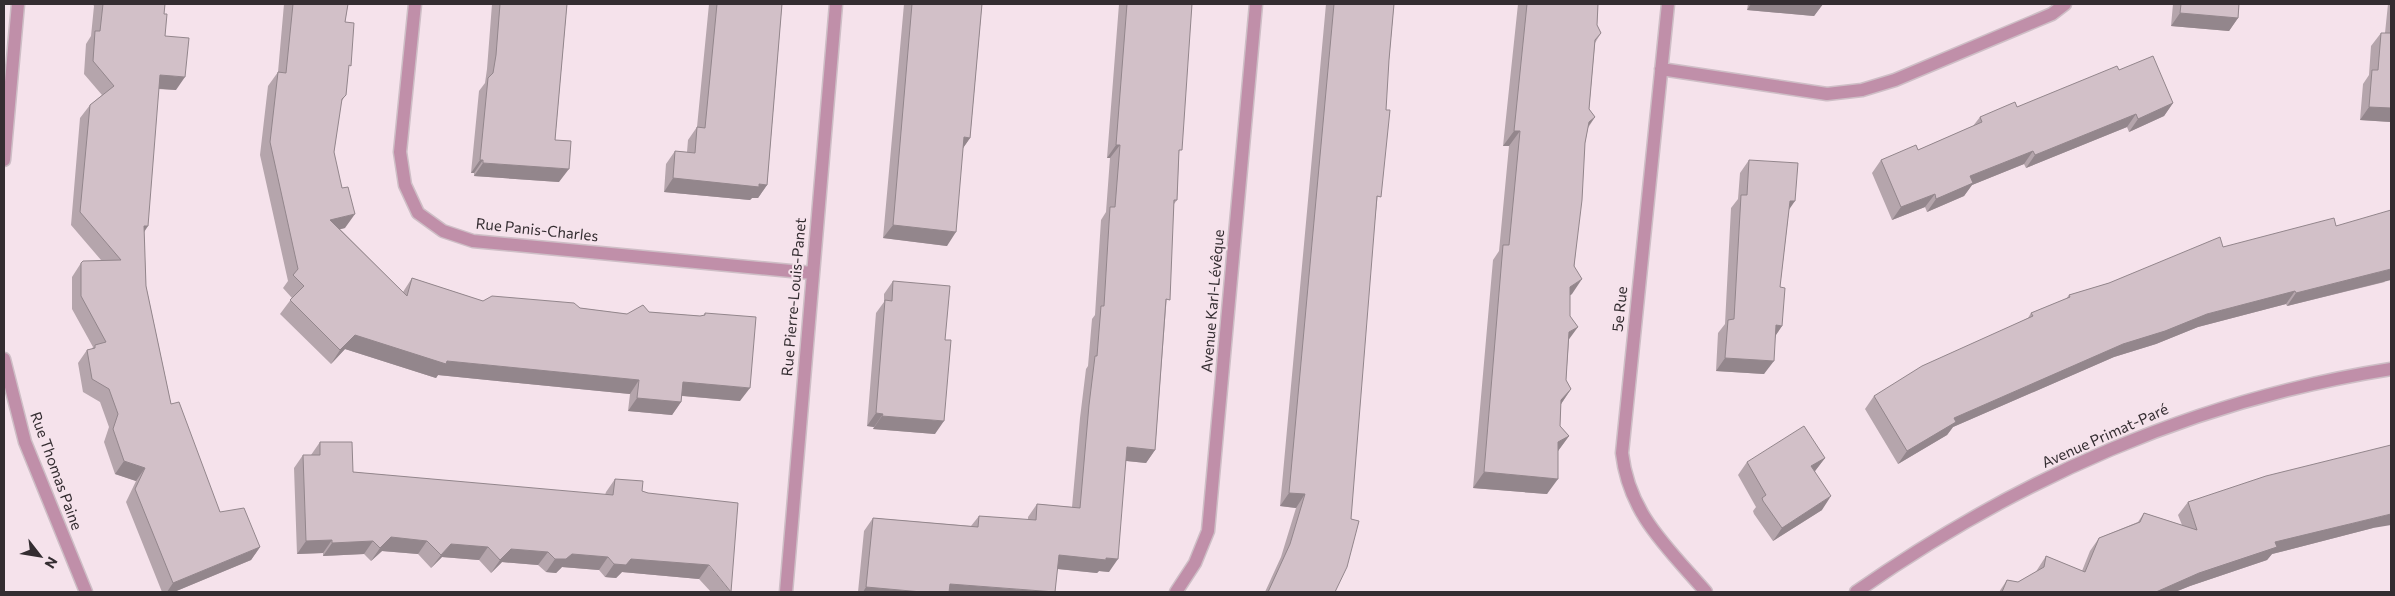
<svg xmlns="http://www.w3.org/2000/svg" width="2395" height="596" viewBox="0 0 2395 596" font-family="Commissioner,sans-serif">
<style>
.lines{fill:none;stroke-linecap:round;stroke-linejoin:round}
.minor-casing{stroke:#cebec6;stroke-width:15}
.minor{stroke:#c08fa9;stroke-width:12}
.wall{fill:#b5a5ac}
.shaded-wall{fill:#93868c}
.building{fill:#d2c0c8;stroke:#93868c}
.labels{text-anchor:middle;stroke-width:4;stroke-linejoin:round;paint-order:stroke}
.street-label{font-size:15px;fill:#342d31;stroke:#f5e2eb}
</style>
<rect width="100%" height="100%" fill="#f5e2eb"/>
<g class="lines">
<g class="minor-casing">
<path id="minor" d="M415,4l-15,148 5,33 13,28 25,18 30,10 339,32
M1668,4l-46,449c7,61 45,94 84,139
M1661,69l166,25 35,-4 33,-10 157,-66 13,-10
M4,160l14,-156
M4,359l21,83 61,150
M786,592l50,-588
M1176,592l19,-29 13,-32 48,-527
M1856,592c163,-114 338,-192 535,-223"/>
</g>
<use href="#minor" class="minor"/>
</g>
<path class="wall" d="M93,4h72l-1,10 1,22 11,54 -18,-1 -14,143 2,54 25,118 49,108 40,35 -9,13 -77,32h-12l-36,-90 10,-21 -21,-7 -11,-32 5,-15 -9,-25 -17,-10 -5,-29 9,-13 5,-1 1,-2 -21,-38v-32l9,-14 20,-3 -30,-35 9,-107 10,-13 12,-10 -18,-21 2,-30 5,-8 3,-30z
M284,4h64l-3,18 3,47 -2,26 -5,7 -7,50 11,76 -5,1 63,63 9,-14 71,23 97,7 47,6 22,-2 51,4h3l2,-3 35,88 -58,-5 -1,6 -9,13 -44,-4 2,-17 -192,-19 -2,3 -91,-29 -14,15 -51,-50 12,-16 -9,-10 5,-7 -28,-126 8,-69 10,-14z
M492,4h75l-12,136 4,42 -85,-6v-3h-3l8,-82 6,-8 2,-14z
M709,4h73l-15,181 -9,13h-6l-2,2 -86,-8 2,-28 9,-13 12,1 1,-12 9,-13z
M904,4h78l-12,134 -7,10 -16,98 -64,-8z
M1119,4h73l-13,150 -2,46 -3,4 -19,246 -9,13 -20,-2 -17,111 -10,-1 -2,2 -40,-4 -2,23h-197l6,-61 9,-13 98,8 8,-10 49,4v-3l9,-13 35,3 8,-89 6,-49 2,-3 4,-47 3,-4 6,-95 5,-8 4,-54h-3z
M1326,4h68l-5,56 -12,142 -42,390h-70l16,-35 15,-49 -16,-2z
M1518,4h80l-1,21 4,8 -6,10 -6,66 6,8 -7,11 -3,15 -13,151 -2,1 -1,45 -3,40 5,9 -10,15 -1,22 9,10 -11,15 -11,43 -74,-6 20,-228 6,-9 10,-105h-6z
M1748,4h75l-9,12 -67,-6z
M2173,4h66l-1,14 -9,13 -58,-5z
M2388,4h3v118l-31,-2 3,-36 6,-9 2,-29 10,-13h4z
M2119,70l54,33 -9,13 -35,16 -2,-5 -101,41 -2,-4 -52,21 -8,11 -37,16 -2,-5 -33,13 -20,-47 9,-13 37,-10 55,-24 7,-9 37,-10z
M1749,160l40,50 -9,77 2,39 -6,9 -12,39 -48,-3 2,-38 7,-9 6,-116 7,-9 2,-26z
M2336,226l49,56 -98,24 -1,-2 -88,23 -42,17 -42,13 -161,70 -6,8 -49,29 -33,-55 9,-13 154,-78 3,-5 35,-14 3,-4 40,-12 114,-36z
M893,281l42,153 -62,-5 1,-2 -7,-1 9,-113 8,-11v-8z
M320,442l33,30 252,23 1,-3 9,-13 27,12 6,2 83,99h-20l-12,-13 -77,-7 -6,6 -11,-1 -6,-7 -37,-3 -6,6 -10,-1 -8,-7 -36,-3 -11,11 -12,-13 -37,-3 -11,11 -13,-14 -36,-3 -11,10 -7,-7 -41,2v-3l-26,1 -3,-86 9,-13h8z
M1825,458l-10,13 7,39 -49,31 -19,-27 -1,-3 3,-4 -18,-32 9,-13z
M2188,502l185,26 -101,26 -5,6 -77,26 -15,6h-176l8,-12 11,2 18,-10 1,-2 9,-14 36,15 8,-20 9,-13 39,-16 6,-9 38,12 -4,-10z"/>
<path class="shaded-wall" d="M1751,4h72l-9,12 -67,-6z
M2180,13l58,5 -9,13 -58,-5z
M160,75l25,2 -9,13 -26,-2z
M2173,103l-9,13 -35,16 9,-13z
M2369,107l22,1v14l-31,-2z
M2136,114l-9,13 -101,41 9,-13z
M1595,117l-11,15 5,-10z
M1514,131h6l-11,15h-6z
M964,137l6,1 -9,13z
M1116,145h4l-10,13h-3z
M2033,151l-9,13 -52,21 -8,11 -37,16 9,-13 34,-23z
M480,160h3l-9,13h-3z
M483,163l86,6 -10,13 -85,-6z
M673,178l86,6 8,1 -9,13h-6l-2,2 -86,-8z
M1935,194l-10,13 -33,13 9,-13z
M1790,201h5l-9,13z
M355,214l-10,14 -24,6 9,-14z
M893,225l63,7 -9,14 -64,-8z
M144,226h4l-9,14z
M2391,269v11l-104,26 9,-13z
M1582,279l-10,15 -12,8 10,-15z
M2295,291l-9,13 -88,23 -42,17 -42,13 -161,70 -6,8 -49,29 9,-13 47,-33 169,-74 84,-30z
M1776,325l6,1 -9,13z
M1578,327l-11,15 2,-10z
M355,335l92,26 192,19 -9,14 -192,-19 -2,3 -91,-29 -14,15 9,-14z
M1725,358l49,3 -10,13 -48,-3z
M683,382l67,6 -10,13 -67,-6z
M1571,389l-10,15v-4z
M637,398l44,4 -9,13 -44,-4z
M876,413l7,1 -9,13 -7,-1z
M882,416l62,5 -9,13 -62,-5z
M1569,436l-11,15v-9z
M1127,447l28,3 -9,13 -28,-3z
M1825,458l-10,13 -13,8 9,-13z
M124,461l21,7 -9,13 -21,-7z
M1484,472l74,7 -11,15 -74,-6z
M1289,493l16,1 -9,14 -16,-2z
M1831,496l-9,14 -49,31 9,-13z
M2391,514v11l-18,3 -101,26 -5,6 -77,26 -15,6h-19l43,-19 76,-31z
M391,537l36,4 -9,13 -36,-3 -11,10 9,-13z
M332,540l-9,13 -26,1 9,-13z
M373,541l-9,13 -41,2 9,-13z
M451,544l37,3 -9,13 -37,-3 -11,11 10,-13z
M260,547l-9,13 -77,32h-7l6,-9z
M511,549l37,3 -10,13 -36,-3 -11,11 9,-13z
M572,554l36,3 -9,13 -37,-3 -6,6 -10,-1 9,-13z
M1059,555l47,3 12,1 -9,13 -10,-1 -2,2 -48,-5z
M631,559l78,6 -10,14 -77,-7 -6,6 -11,-1 9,-13z
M950,584l100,8h-106z
M866,587l56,5h-59z"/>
<path class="building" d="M103,4h62l-1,10h3l-2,22 24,2 -4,39 -25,-2 -12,151h-4l2,60 25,118 8,-2 41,110 24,-4 16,39 -87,36 -38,-94 10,-21 -21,-7 -11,-32 5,-15 -9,-25 -17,-10 -5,-29 8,-2v-3l11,-3 -25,-46v-33l2,-2 38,-1 -41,-48 10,-107 24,-19 -21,-25 2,-30h5z
M293,4h55l-3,18 9,1 -3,43 -2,-1 -3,30 -4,4 -8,53 8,36 6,-1 7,27 -25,6 77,76 5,-18 71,23 9,-5 82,7 6,5 47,6 16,-9 6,7 51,4 5,-1v-2l51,4 -6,71 -67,-6 -2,20 -44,-4 2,-18 -192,-19 -1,3 -91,-29 -15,15 -50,-50 14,-14 -11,-11 5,-6 -28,-127 8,-70 8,1z
M500,4h67l-12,136 16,1 -2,28 -86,-6v-3h-3l8,-82 5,-5 3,-18z
M717,4h65l-15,181 -8,-1v3l-86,-9 2,-27 20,2 2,-26 8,1z
M912,4h70l-12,134 -6,-1 -8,95 -63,-7z
M1127,4h65l-10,146h-3l-2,50h-3l-4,100 -4,-1 -11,151 -28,-3 -9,112 -12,-1v2l-47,-5 -4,37 -105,-8 -1,8h-27l-56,-5 7,-69 105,9 1,-11 57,4 1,-16 43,4 9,-103 6,-49h2l4,-50h3l6,-99h5l5,-62h-4z
M1334,4h60l-5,56 -3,50h4l-9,87 -4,-1 -26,323 8,2 -12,46 -12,25h-67l22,-48 15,-50 -16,-1z
M1527,4h71l-1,21 4,8 -6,7 -6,69 6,8 -6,5 -4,21 -3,57 -8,66 8,13 -12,8v29l8,11 -9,5 -3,48 5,9 -10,11 -1,26 9,10 -11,6v37l-74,-7 19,-227h6l11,-114h-6z
M2181,4h58l-1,14 -58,-5z
M2381,33h10v75l-22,-1 3,-37h6z
M2153,56l20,47 -35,16 -2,-5 -101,41 -2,-4 -63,25 3,7 -37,16 -1,-5 -34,13 -20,-47 35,-15 2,5 64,-28 -2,-5 35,-15 2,5 100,-41 2,4z
M1749,160l49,3 -3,38h-5l-10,86 5,1 -3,38 -6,-1 -2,36 -49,-3 3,-38 6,-1 7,-124h6z
M2391,210v59l-95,24 -1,-2 -88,23 -42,17 -42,13 -169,74 2,4 -49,29 -33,-55 48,-30 111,-50 -2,-3 39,-16 -1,-2 40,-12 111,-46 3,10 111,-29 2,8z
M893,281l57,5 -5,54h6l-7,81 -62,-5 1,-2 -7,-1 9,-113 7,1z
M1804,426l21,32 -14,8 20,30 -49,32 -19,-27 -1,-3 4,-3 -19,-33z
M320,442h32l1,30 260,23 2,-16 28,2 -1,10 6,2 90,10 -7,89 -22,-27 -78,-6 -5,6 -12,-1 -6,-7 -36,-3 -6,5h-11l-7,-7 -37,-3 -11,11 -12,-13 -37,-3 -10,11 -14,-14 -36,-4 -11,11 -7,-7 -41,2v-3l-26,1 -3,-86h17z
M2391,445v69l-116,28 2,5 -78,26 -43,19h-154l5,-12 11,2 26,-15 2,-11 39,16 14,-34 41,-16 4,-9 53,17 -9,-28 78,-26z"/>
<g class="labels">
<g class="street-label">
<text transform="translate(537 230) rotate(6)" y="5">Rue Panis-Charles</text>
<text transform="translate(794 297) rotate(-85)" y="5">Rue Pierre-Louis-Panet</text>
<text transform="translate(1213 301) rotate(-85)" y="5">Avenue Karl-Lévêque</text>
<text transform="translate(1620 309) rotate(-84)" y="5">5e Rue</text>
<text transform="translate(2105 436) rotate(-24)" y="5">Avenue Primat-Paré</text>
<text transform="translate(56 471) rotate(70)" y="5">Rue Thomas Paine</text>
</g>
</g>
<rect width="2395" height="596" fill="none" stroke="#342d31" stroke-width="10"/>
<g transform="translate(40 556) rotate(121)" stroke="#f5e2eb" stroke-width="4" paint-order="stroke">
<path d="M0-4L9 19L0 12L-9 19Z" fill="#342d31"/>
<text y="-8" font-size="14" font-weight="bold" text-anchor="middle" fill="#342d31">N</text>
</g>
</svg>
